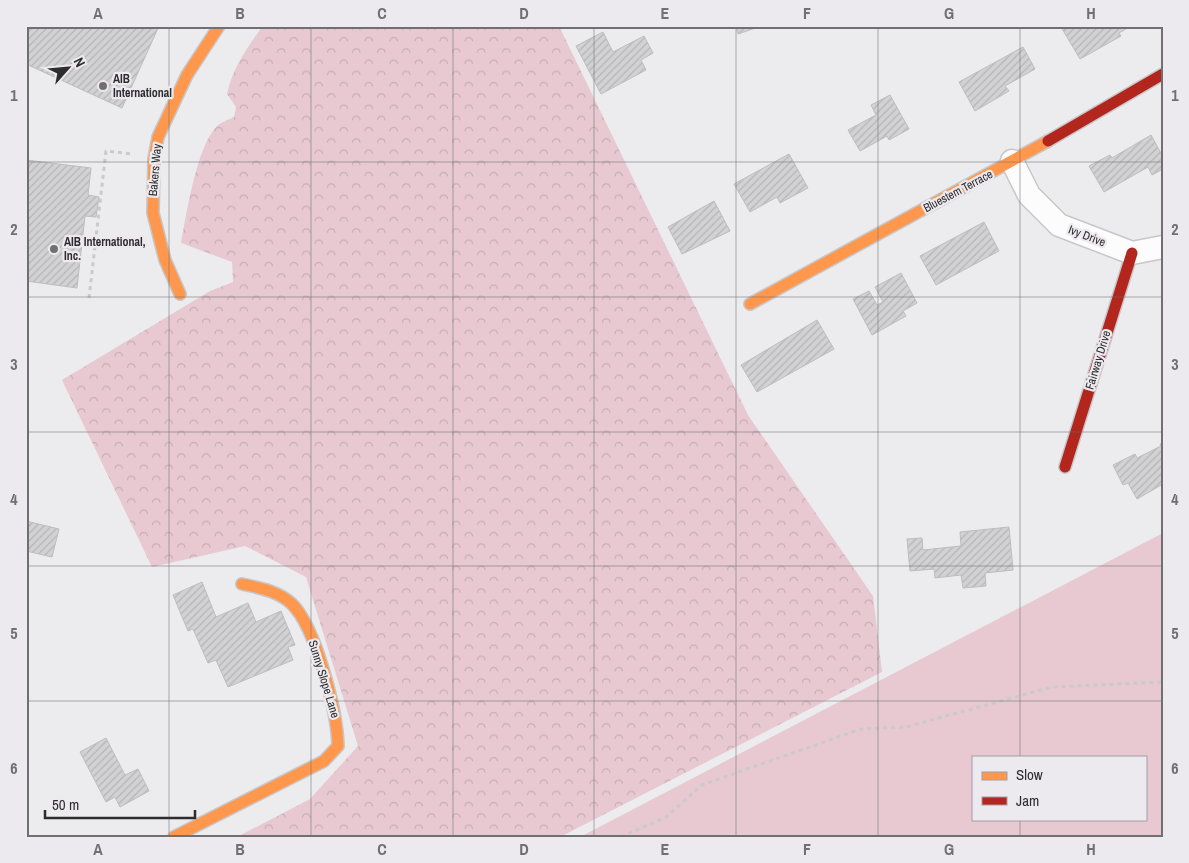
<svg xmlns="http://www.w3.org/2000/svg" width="1189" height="863" viewBox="0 0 1189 863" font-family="'Archivo Narrow',sans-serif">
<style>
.green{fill:#e8c9d2;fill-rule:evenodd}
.forest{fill:url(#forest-crowns)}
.building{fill:url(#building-hatch);stroke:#bebcbe}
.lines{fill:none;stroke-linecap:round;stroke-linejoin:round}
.street-casing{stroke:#c7c7c9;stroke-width:25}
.slow-casing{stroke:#c7c7c9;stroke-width:14}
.jam-casing{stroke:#c7c7c9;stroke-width:14}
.path{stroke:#cacaca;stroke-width:3;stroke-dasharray:4 4;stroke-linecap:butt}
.street{stroke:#fcfcfc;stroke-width:22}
.slow{stroke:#ff974d;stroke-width:11}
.jam{stroke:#b3261e;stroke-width:11}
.grid{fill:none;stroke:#707072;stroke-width:1;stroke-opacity:0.55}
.poi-dot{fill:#707072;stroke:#eceaef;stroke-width:2}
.labels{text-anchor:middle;stroke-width:4.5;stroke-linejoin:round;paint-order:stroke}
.poi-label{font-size:12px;font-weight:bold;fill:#2d2d2f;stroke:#eceaef;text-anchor:start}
.street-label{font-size:12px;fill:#2d2d2f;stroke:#eceaef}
.neatline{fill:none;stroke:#707072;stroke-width:2}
.grid-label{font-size:16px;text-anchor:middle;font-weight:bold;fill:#707072}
</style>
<defs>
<pattern id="forest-crowns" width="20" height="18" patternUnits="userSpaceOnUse" patternTransform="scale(1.25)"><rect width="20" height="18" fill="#e8c9d2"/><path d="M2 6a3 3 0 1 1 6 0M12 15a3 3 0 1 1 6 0" fill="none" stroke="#c7adb5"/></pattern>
<pattern id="building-hatch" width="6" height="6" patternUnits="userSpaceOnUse" patternTransform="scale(1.25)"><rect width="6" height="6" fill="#d2d2d4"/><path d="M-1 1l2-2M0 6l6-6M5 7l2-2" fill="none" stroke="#b5b5b6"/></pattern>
</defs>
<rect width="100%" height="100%" fill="#ecebee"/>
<path class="green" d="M1163,533v304h-583zM973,757h172v62h-172z"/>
<path class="forest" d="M263,26h296l189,389 125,181 9,76 -322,165h-323l73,-38 48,-53 -52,-169 -61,-31 -93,21 -90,-187 148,-89 23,-9 -1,-20 -51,-19c5,-27 16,-98 36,-117 4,-4 12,-6 17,-9l2,-10 -9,-13c5,-25 21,-48 36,-68z"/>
<path class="building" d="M26,26h133l-37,82 -96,-44z
M736,26h25l-23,8z
M1061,27l68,-1v1l-10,6 2,3 -41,23z
M603,32l10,20 31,-16 9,17 -12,7 5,10 -45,24 -25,-48z
M1023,47l12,22 -30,17 4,5 -34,20 -16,-29z
M890,95l19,34 -20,11 -2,-4 -27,15 -12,-21 28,-15 -5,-10z
M1151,135l12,22v12l-11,6 -4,-8 -44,25 -15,-26 21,-11 2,3z
M789,154l19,34 -28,15 -3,-6 -27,15 -16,-28z
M26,160l65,8 -3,27 11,2 -3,20 -11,-1 -8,72 -51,-7z
M714,201l16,30 -48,23 -14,-27z
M984,222l15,29 -63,34 -16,-29z
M901,273l16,30 -14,8 3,5 -34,19 -19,-36 16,-8 8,14 6,-3 -8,-15z
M817,320l17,29 -77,43 -16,-27z
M1163,443v41l-26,15 -9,-16 -5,2 -10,-20 22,-11 2,4 24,-12 -1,-2z
M26,521l33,8 -7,28 -26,-6z
M1009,527l4,43 -28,3 1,13 -23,2 -2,-13 -26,3 -1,-9 -24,2 -3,-32 15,-1 1,12 38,-4 -1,-14z
M202,582l14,35 32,-14 8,19 25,-11 14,34 -7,2 5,13 -65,27 -12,-27 -8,3 -15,-34 -5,2 -15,-36z
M106,738l19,37 13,-6 11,22 -29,16 -5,-10 -9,5 -26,-50z"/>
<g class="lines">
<g class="street-casing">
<path id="street" d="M1012,161l17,34 30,30 73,28 31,-6"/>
</g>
<g class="slow-casing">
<path id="slow" d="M180,294l-15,-34 -12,-47 1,-54 4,-22 29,-62 32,-49
M750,304l298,-163
M174,837l150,-76 14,-15c-1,-35 -22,-118 -46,-142 -14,-13 -32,-16 -50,-20"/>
</g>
<g class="jam-casing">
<path id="jam" d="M1048,141l115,-67
M1065,467l67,-214"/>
</g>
<path class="path" d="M89,298l17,-147 27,3
M621,837l45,-20 36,-32 159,-56 45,-2 146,-40 111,-5"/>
<use href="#street" class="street"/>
<use href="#slow" class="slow"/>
<use href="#jam" class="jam"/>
</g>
<path class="grid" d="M169,26v811M311,26v811M453,26v811M594,26v811M736,26v811M878,26v811M1020,26v731M26,162h1137M26,297h1137M26,432h1137M26,566h1137M26,701h1137M1020,819v18"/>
<g class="poi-dot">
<circle cx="103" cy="86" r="5"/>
<circle cx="54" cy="249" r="5"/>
</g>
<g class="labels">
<g class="poi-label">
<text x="113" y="83">AIB<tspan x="113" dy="14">International</tspan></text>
<text x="64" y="246">AIB International,<tspan x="64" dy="14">Inc.</tspan></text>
</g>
<g class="street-label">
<text transform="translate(155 170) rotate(-85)" y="4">Bakers Way</text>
<text transform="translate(958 191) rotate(-28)" y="4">Bluestem Terrace</text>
<text transform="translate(1087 236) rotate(21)" y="4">Ivy Drive</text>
<text transform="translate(1098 360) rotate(-73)" y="4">Fairway Drive</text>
<text transform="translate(324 679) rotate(73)" y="4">Sunny Slope Lane</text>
</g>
</g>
<rect width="1189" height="863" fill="none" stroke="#eceaef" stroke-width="55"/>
<rect x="972" y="756" width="175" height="65" fill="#eceaef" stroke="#a09ea2"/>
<rect x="982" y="772" width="25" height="8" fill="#ff974d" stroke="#a09ea2"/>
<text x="1016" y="780" font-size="15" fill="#2d2d2f">Slow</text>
<rect x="982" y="797" width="25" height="8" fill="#b3261e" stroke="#a09ea2"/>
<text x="1016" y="806" font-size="15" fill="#2d2d2f">Jam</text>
<g transform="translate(68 68) rotate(63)" stroke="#eceaef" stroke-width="4" paint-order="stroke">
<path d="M0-4L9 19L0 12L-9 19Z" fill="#2d2d2f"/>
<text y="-8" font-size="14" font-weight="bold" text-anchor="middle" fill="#2d2d2f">N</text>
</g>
<path d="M45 810v8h150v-8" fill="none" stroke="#2d2d2f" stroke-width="2.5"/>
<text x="52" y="810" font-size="15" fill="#2d2d2f" stroke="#eceaef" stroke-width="4" paint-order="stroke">50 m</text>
<rect x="28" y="28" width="1134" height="808" class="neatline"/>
<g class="grid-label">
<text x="98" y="19">A</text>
<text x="240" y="19">B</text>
<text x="382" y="19">C</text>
<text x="524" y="19">D</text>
<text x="665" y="19">E</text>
<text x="807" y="19">F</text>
<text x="949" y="19">G</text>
<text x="1091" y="19">H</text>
<text x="14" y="101">1</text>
<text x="1175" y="101">1</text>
<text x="14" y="235">2</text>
<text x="1175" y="235">2</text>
<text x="14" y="370">3</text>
<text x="1175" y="370">3</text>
<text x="14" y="505">4</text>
<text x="1175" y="505">4</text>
<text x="14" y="639">5</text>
<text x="1175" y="639">5</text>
<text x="14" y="774">6</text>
<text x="1175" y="774">6</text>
<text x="98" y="855">A</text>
<text x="240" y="855">B</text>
<text x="382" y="855">C</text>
<text x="524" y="855">D</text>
<text x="665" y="855">E</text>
<text x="807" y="855">F</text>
<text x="949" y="855">G</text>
<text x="1091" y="855">H</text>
</g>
</svg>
